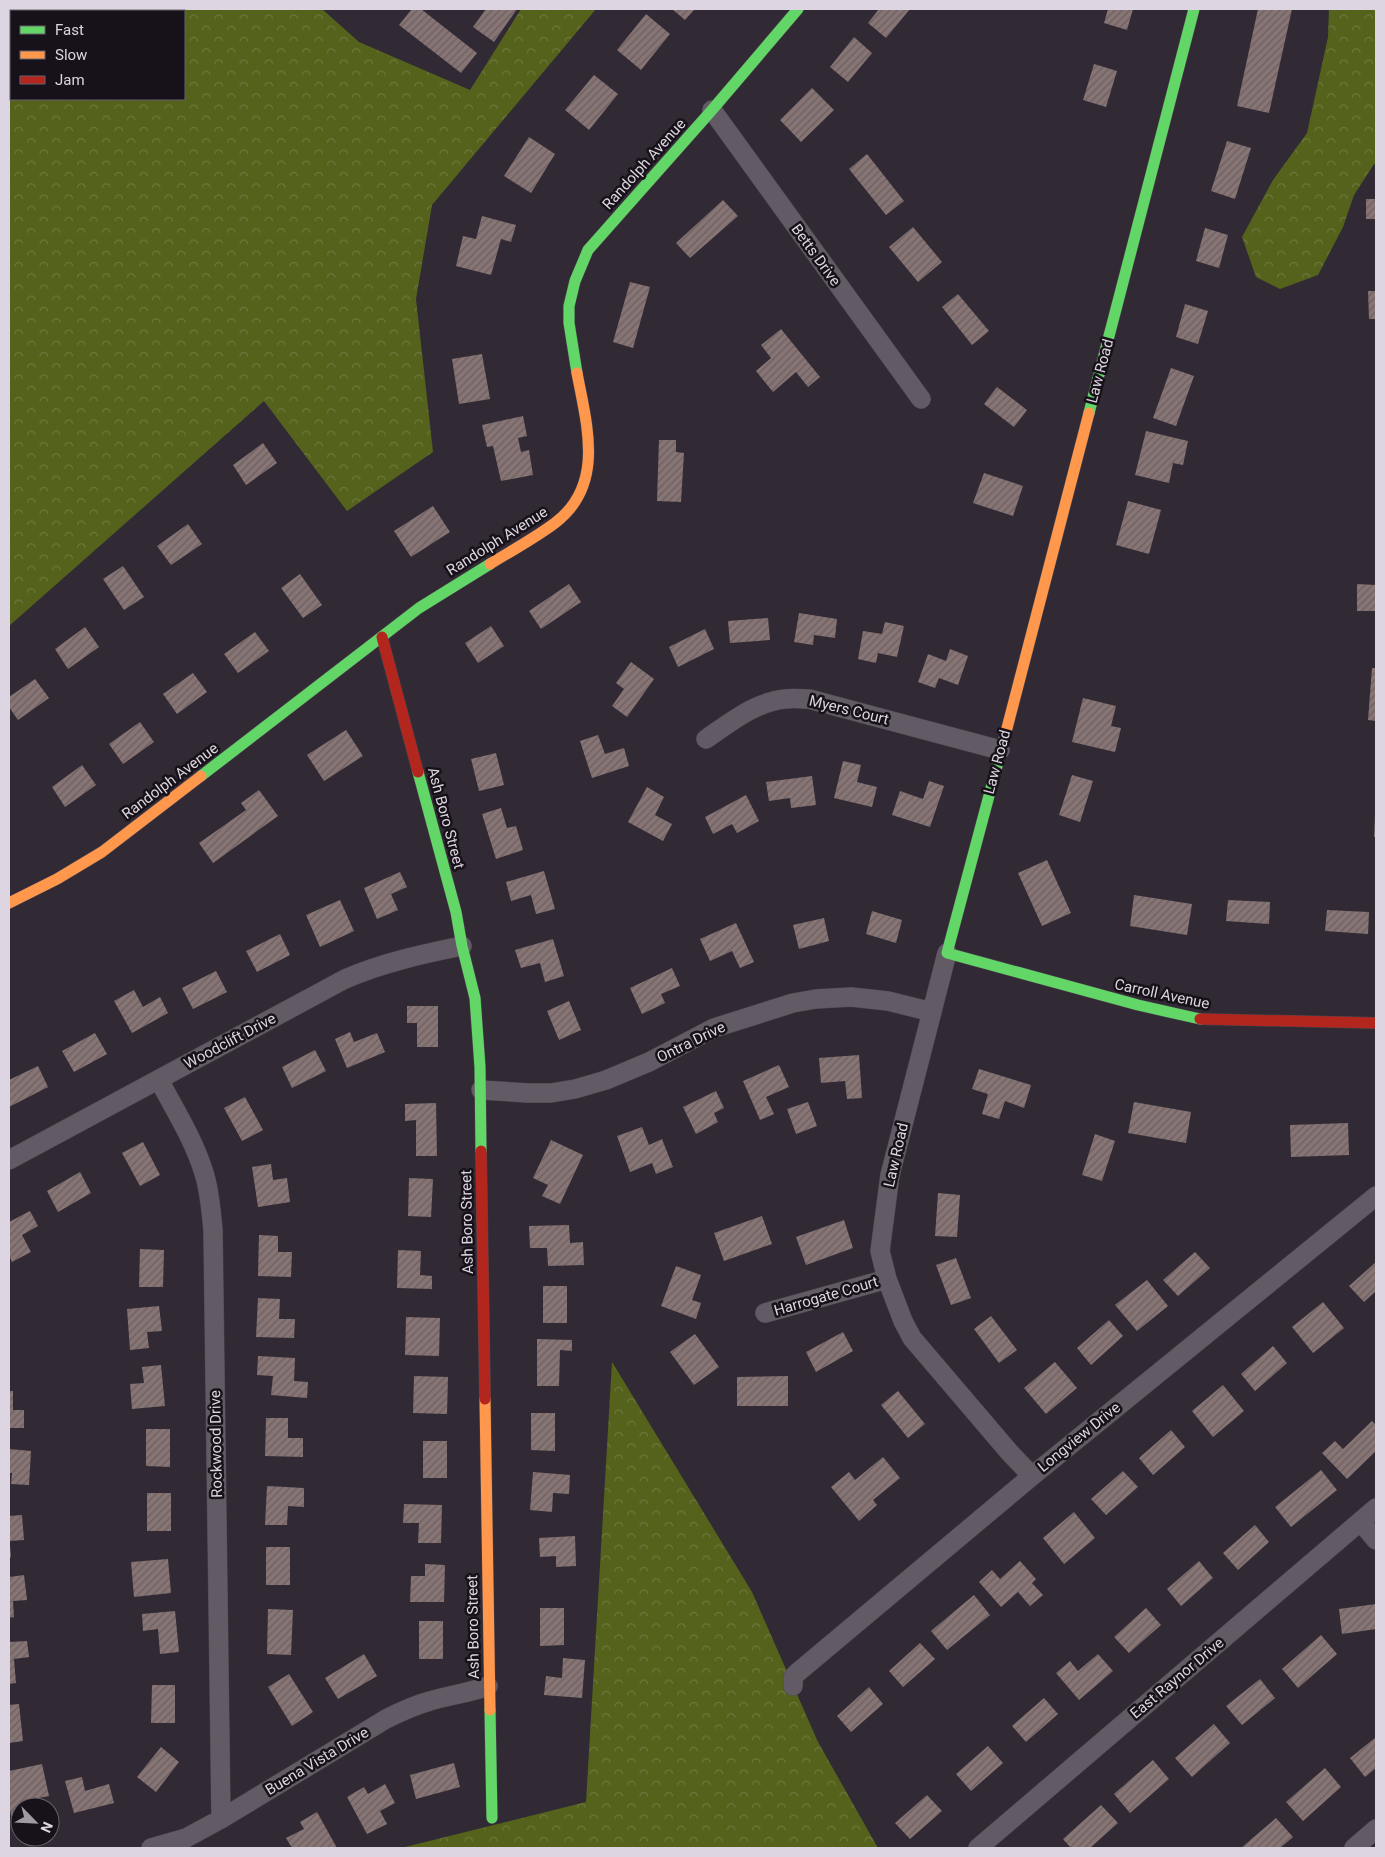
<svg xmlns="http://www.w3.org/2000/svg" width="1385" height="1857" viewBox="0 0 1385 1857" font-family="Roboto,sans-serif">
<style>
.forest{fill:url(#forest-crowns);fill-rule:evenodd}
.building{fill:url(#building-hatch)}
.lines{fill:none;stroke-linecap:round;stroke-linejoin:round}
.street-casing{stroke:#4c464f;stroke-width:20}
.fast-casing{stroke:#4c464f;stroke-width:12}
.slow-casing{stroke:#4c464f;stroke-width:12}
.jam-casing{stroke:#4c464f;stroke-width:12}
.street{stroke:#625b65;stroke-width:19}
.fast{stroke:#63d668;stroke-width:11}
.slow{stroke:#ff974d;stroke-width:11}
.jam{stroke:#b3261e;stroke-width:11}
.labels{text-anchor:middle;stroke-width:5;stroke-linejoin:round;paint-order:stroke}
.street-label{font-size:15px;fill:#ddd5e1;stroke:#17121a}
</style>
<defs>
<pattern id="forest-crowns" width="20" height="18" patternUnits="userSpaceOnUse" patternTransform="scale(1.25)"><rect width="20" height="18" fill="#54621c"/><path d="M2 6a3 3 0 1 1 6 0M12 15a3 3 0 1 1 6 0" fill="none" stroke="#6c783d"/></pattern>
<pattern id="building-hatch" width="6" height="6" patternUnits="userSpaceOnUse" patternTransform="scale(1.25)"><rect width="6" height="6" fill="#877474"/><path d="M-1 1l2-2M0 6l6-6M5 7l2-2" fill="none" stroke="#6b5f61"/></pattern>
</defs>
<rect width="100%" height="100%" fill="#312a34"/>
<path class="forest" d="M9,9h313l37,33 111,48 51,-81h75l-164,196 -16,94 17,153 -86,59 -83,-110 -255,225zM11,11h173v88h-173z
M1329,9h47v155h-2l-20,31 -11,32 -25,48 -38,14 -24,-12 -14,-40 31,-57 34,-47 21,-96z
M612,1362l140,230 66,150 60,106h-477l185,-46z"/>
<path class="building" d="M412,9h9l56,44 -16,20 -62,-48z
M486,9h31l-23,33 -21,-15z
M672,9h23l-10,11z
M879,9h31l-24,29 -18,-15z
M1108,9h25l-6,21 -23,-7z
M1258,9h34l-23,104 -32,-7z
M646,14l24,20 -29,36 -24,-20z
M854,37l18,16 -24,29 -18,-15z
M1094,64l23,7 -11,36 -23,-7z
M594,75l24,19 -29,36 -24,-20z
M812,88l22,22 -33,32 -21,-22z
M529,137l26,17 -24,39 -27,-17z
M1227,141l24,7 -16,51 -24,-8z
M867,154l37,47 -18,14 -37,-46z
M1366,199h10v20h-10z
M723,200l15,16 -48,42 -14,-15z
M482,216l34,9 -5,17 -10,-3 -10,36 -35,-9 7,-30 13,3z
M913,227l29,35 -24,20 -29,-35z
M1205,228l23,7 -9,33 -23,-7z
M630,282l20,5 -17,61 -20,-6z
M1368,291h8v28h-7z
M958,294l31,37 -17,14 -30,-38z
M1185,304l23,7 -10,33 -22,-7z
M781,329l39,48 -12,10 -12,-15 -23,20 -17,-21 15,-13 -10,-13z
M482,354l8,45 -31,5 -7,-45z
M1171,368l23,8 -18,50 -23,-8z
M997,387l30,23 -13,17 -30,-23z
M523,416l4,20 -9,2 3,14 8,-2 4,25 -32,6 -8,-35 -6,1 -5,-22z
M1146,431l42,10 -5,24 -10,-2 -4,20 -34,-8z
M659,440h17v12l8,1 -3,49 -24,-1z
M263,443l14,20 -31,22 -13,-20z
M984,473l39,13 -10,30 -40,-13z
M1128,501l33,9 -12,44 -33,-9z
M433,506l17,26 -39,25 -17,-26z
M188,524l14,20 -31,21 -14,-19z
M123,566l21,31 -20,13 -21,-31z
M300,574l22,31 -19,13 -22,-30z
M569,584l12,18 -40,27 -12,-18z
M1357,584l19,1v26h-19z
M799,613l38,6 -2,19 -21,-3 -1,10 -19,-3z
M768,618l2,22 -40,3 -2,-22z
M885,622l19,4 -7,31 -19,-4 -2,10 -18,-4 5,-28 19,3z
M491,626l13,20 -26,17 -13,-20z
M85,627l14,20 -31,22 -13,-20z
M705,629l9,20 -36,18 -9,-20z
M255,632l14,19 -31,22 -14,-19z
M950,649l18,7 -10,29 -19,-7 -4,10 -17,-6 10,-28 18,7z
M631,662l23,17 -27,38 -15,-11 12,-17 -8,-6z
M1372,668h4v53l-8,-1z
M193,673l14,19 -30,22 -14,-20z
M35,679l14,19 -31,22 -9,-13v-10z
M1083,698l33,8 -5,20 10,2 -6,24 -43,-10z
M140,722l14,20 -31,22 -14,-20z
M346,730l17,26 -39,25 -17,-26z
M598,735l7,19 19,-6 5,18 -37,12 -12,-37z
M496,753l8,32 -25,6 -8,-32z
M843,761l18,4 -4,17 20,5 -5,20 -38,-9z
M82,765l14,20 -31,22 -13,-20z
M1072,775l21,6 -13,41 -21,-7z
M812,776l4,29 -25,3 -1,-10 -21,3 -3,-19z
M929,781l15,5 -14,41 -38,-12 8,-24 23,8z
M647,787l17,10 -9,18 17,9 -9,17 -35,-19z
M259,790l19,26 -65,47 -14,-20 47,-33 -5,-7z
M746,795l13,26 -22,12 -5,-9 -19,10 -8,-17z
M501,808l6,20 9,-2 7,24 -27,9 -14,-45z
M1375,815h1v22h-2z
M1047,860l24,53 -29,13 -24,-53z
M544,871l11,38 -19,5 -5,-19 -20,6 -5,-19z
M400,872l7,15 -16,7 7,16 -21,9 -13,-31z
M1134,895l58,9 -5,31 -57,-9z
M340,900l14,31 -34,16 -14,-32z
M1228,900l42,2 -1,22 -43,-3z
M1327,910l42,2 -1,22 -43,-3z
M872,911l30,9 -6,23 -30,-9z
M824,918l5,23 -30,8 -6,-24z
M736,923l18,39 -14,6 -8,-17 -22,10 -10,-22z
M280,934l10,21 -33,17 -11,-21z
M553,939l11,37 -19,6 -5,-19 -19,5 -6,-18z
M672,968l8,18 -19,8 4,9 -23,11 -12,-26z
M216,971l11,21 -34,17 -11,-21z
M134,990l9,17 17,-10 8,16 -36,20 -18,-32z
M569,1001l12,29 -22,10 -12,-29z
M407,1006h31v41h-21v-24h-10z
M350,1032l4,10 23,-9 8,19 -38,16 -12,-29z
M95,1033l12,21 -33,18 -12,-21z
M315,1050l11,21 -34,17 -10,-21z
M859,1055l3,43 -15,1 -2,-18 -24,2 -2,-25z
M779,1065l10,22 -23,10 8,17 -14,6 -17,-39z
M38,1066l10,21 -39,20v-27z
M979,1069l52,16 -7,23 -19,-7 -6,18 -17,-5 6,-20 -16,-5z
M716,1091l8,17 -10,5 4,9 -22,12 -13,-27z
M245,1097l18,33 -21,11 -18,-33z
M808,1102l9,24 -21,8 -9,-25z
M1134,1102l57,10 -5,31 -58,-10z
M436,1103l1,53h-21v-36l-11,1v-17z
M1348,1123l1,32 -58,2 -1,-32z
M642,1127l7,18 13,-6 11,28 -17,7 -4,-11 -22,9 -13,-36z
M1095,1134l20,7 -13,40 -20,-6z
M551,1140l32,15 -23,49 -18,-8 6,-11 -15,-7z
M143,1142l17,33 -20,11 -18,-33z
M271,1164l2,16 14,-2 3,24 -32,5 -6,-40z
M80,1172l11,21 -33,19 -11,-21z
M409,1178l24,1 -2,38 -23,-1z
M938,1193l22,2 -3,42 -22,-1z
M30,1211l8,15 -16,9 9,17 -19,10 -3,-7v-33z
M762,1216l10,28 -48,17 -10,-28z
M844,1220l9,28 -47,17 -10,-28z
M569,1225l1,18 13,-1 1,23 -36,1 -1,-18h-17l-1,-22z
M259,1235l19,1v16h14l-1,25 -33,-1z
M140,1249l24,1 -1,37h-24z
M398,1250l23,1 -1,24 12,1v13l-35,-1z
M1195,1252l15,16 -32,28 -15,-16z
M956,1258l15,40 -20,7 -15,-40z
M1376,1262v29l-12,11 -15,-16z
M676,1266l25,9 -9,25 9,3 -5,16 -35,-13z
M1147,1280l21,26 -31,25 -22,-26z
M543,1286h24v37h-24z
M258,1298l22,1 -1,20h16l-1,19 -38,-1z
M1323,1302l21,26 -31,25 -21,-26z
M159,1306l3,25 -15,1 2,16 -19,2 -3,-41z
M991,1316l26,34 -18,13 -25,-34z
M406,1317l34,1 -1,38 -34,-1z
M1109,1320l14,16 -32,29 -14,-17z
M843,1332l10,19 -37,21 -10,-20z
M695,1334l24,33 -25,18 -24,-33z
M537,1339l35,1v11l-12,-1 -1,36h-22z
M1273,1346l14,17 -32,28 -14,-17z
M258,1356l37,2 -1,23 14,1 -1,16 -36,-3 2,-19 -16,-1z
M1055,1362l22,26 -31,26 -22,-26z
M161,1365l4,41 -33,3 -2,-25 14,-1 -2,-16z
M414,1376l34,1 -1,37 -34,-1z
M788,1376v30h-51v-29z
M1223,1385l21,26 -31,26 -21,-26z
M9,1391h4v19h11v18h-15z
M898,1391l27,33 -17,14 -27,-33z
M531,1413h24v38l-24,-1z
M266,1418h22v20h15v19l-38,-1z
M1372,1421l4,4v26l-29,28 -25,-26 13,-12 8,8z
M146,1429h24v38l-24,-1z
M1171,1430l14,17 -32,28 -14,-17z
M423,1441h24v37h-24z
M9,1449l22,2 -2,34 -18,-1 1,-11h-3z
M883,1457l17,21 -27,22 4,5 -18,16 -28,-34 18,-15 6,8z
M1321,1470l16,20 -46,37 -16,-20z
M1123,1471l15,16 -32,28 -15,-16z
M533,1472l37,3 -1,19 -16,-1 -1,19 -22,-2z
M267,1486l37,2v19l-16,-1 -1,19h-22z
M147,1493h24v38h-24z
M404,1504l38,1 -1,38h-23l1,-20h-16z
M1074,1512l21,26 -31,26 -21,-26z
M22,1515l2,25 -15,1v-25z
M1255,1525l14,17 -31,28 -15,-17z
M575,1536l1,30 -20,1v-11l-16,1 -1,-19z
M9,1545h1l1,12 -2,1z
M266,1547h24v38h-24z
M168,1559l3,34 -37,4 -3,-35z
M1020,1561l16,18 -4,4 11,12 -13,11 -12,-14 -17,15 -22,-25 13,-12 8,9z
M1199,1561l14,17 -32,28 -14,-17z
M425,1564l20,1 -1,37h-34l1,-26h14z
M24,1575l3,25 -14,1 1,16 -5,1v-41z
M974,1595l16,20 -43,35 -16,-19z
M1376,1604v25l-34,5 -3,-25z
M540,1608h24v37l-24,1z
M1146,1608l15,17 -32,28 -15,-16z
M268,1609l25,1 -2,45 -24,-1z
M175,1611l4,41 -19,2 -2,-25 -15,2 -1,-17z
M419,1621h24v38h-24z
M1321,1635l16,19 -39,34 -16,-19z
M27,1641l2,16 -15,2 2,24 -7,1v-42z
M920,1643l15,16 -32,28 -14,-16z
M364,1654l13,22 -39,23 -13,-21z
M1098,1654l15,17 -34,29 -23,-27 14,-12 8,10z
M563,1658l22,2 -3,38 -38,-3 2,-19 16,2z
M289,1674l24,38 -21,14 -24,-39z
M1260,1679l15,19 -33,27 -16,-19z
M152,1685h23v38h-24z
M869,1687l14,17 -32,28 -14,-16z
M1044,1698l14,16 -32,28 -14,-16z
M19,1704l4,37 -14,2v-38z
M1214,1724l16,19 -38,34 -17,-19z
M1376,1737v31l-11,9 -15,-19z
M988,1746l15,17 -32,28 -15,-17z
M161,1747l18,15 -23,30 -19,-15z
M1153,1760l16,19 -39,34 -16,-19z
M454,1763l6,24 -44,12 -6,-24z
M42,1764l7,32 -20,4 1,7h-10v11l-8,2 -3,-15v-34z
M1325,1768l16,19 -38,34 -17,-19z
M82,1777l3,14 24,-7 5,19 -40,10 -9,-32z
M385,1784l10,19 -15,8 7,13 -20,10 -20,-37 17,-10 4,7z
M927,1795l15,16 -32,28 -15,-16z
M1101,1805l17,18 -28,25h-19l-8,-9z
M317,1812l20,36h-45l-6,-10 18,-9 -4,-7z
M1276,1818l17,19 -13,11h-39z"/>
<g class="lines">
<g class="street-casing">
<path id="street" d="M712,110l209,289
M706,739c25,-17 49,-37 79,-40 8,-1 16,0 24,0l191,51
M947,953l-57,222 -10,76 7,28 16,42 9,17 98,115 22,23
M159,1080c16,30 35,60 45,93 6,19 7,38 9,57l8,589
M481,1090l47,3h23l24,-4 31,-9 43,-18 65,-34 79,-25 23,-4 35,-2 37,4 44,11
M9,1160l336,-181c37,-16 77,-25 117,-33
M765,1313l122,-34
M1361,1522l15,18
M793,1686v-9l4,-4 235,-197 344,-280
M151,1848l35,-10 35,-19 165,-100c14,-7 29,-14 44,-18 20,-6 39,-8 58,-15
M978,1848l398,-340
M1354,1848l22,-19"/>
</g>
<g class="fast-casing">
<path id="fast" d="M577,373l-8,-50v-17l6,-25 13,-31 124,-140 86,-101
M1089,413l105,-404
M1006,732l-59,221 191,52 62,14
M418,772l38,140 6,34 13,52 5,69 1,84
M201,776l218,-168 71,-44
M490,1710l2,108"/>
</g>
<g class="slow-casing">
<path id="slow" d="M490,564c21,-13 45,-26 65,-41 50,-38 32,-97 22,-150
M1006,732l83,-319
M9,903l48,-24 45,-27 99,-76
M485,1399l5,311"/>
</g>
<g class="jam-casing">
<path id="jam" d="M382,637l36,135
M1200,1019l176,4
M481,1151l4,248"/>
</g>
<use href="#street" class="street"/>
<use href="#fast" class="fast"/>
<use href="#slow" class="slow"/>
<use href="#jam" class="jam"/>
</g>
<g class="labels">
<g class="street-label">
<text transform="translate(644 164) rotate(-48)" y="5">Randolph Avenue</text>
<text transform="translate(816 255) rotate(54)" y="5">Betts Drive</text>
<text transform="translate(1100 371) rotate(-75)" y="5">Law Road</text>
<text transform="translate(497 541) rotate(-32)" y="5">Randolph Avenue</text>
<text transform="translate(849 710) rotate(14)" y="5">Myers Court</text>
<text transform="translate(997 762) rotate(-75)" y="5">Law Road</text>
<text transform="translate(170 781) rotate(-37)" y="5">Randolph Avenue</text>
<text transform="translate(446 818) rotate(75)" y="5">Ash Boro Street</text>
<text transform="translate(1162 994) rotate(12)" y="5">Carroll Avenue</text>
<text transform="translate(230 1041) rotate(-28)" y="5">Woodclift Drive</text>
<text transform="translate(691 1042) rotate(-26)" y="5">Ontra Drive</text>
<text transform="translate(896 1155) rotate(-77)" y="5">Law Road</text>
<text transform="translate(467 1222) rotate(-91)" y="5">Ash Boro Street</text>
<text transform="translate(826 1296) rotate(-16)" y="5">Harrogate Court</text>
<text transform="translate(1079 1437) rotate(-39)" y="5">Longview Drive</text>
<text transform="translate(216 1444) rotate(-91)" y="5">Rockwood Drive</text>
<text transform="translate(473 1627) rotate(-91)" y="5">Ash Boro Street</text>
<text transform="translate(1177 1678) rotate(-40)" y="5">East Raynor Drive</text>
<text transform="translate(317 1761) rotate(-31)" y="5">Buena Vista Drive</text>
</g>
</g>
<rect width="1385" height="1857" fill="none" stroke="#ddd5e1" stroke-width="20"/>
<rect x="10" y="10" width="175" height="90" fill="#17121a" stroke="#66606a"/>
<rect x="20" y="26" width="25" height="8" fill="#63d668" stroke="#66606a"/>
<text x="55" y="35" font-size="15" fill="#ddd5e1">Fast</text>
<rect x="20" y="51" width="25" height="8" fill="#ff974d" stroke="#66606a"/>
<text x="55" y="60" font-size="15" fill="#ddd5e1">Slow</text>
<rect x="20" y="76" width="25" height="8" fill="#b3261e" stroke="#66606a"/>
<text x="55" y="85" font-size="15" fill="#ddd5e1">Jam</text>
<g transform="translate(35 1822) rotate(114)"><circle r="24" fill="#17121a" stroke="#66606a"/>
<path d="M0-4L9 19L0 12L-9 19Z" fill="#a199a4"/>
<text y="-8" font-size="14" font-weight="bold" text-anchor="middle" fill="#ddd5e1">N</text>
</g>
</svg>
